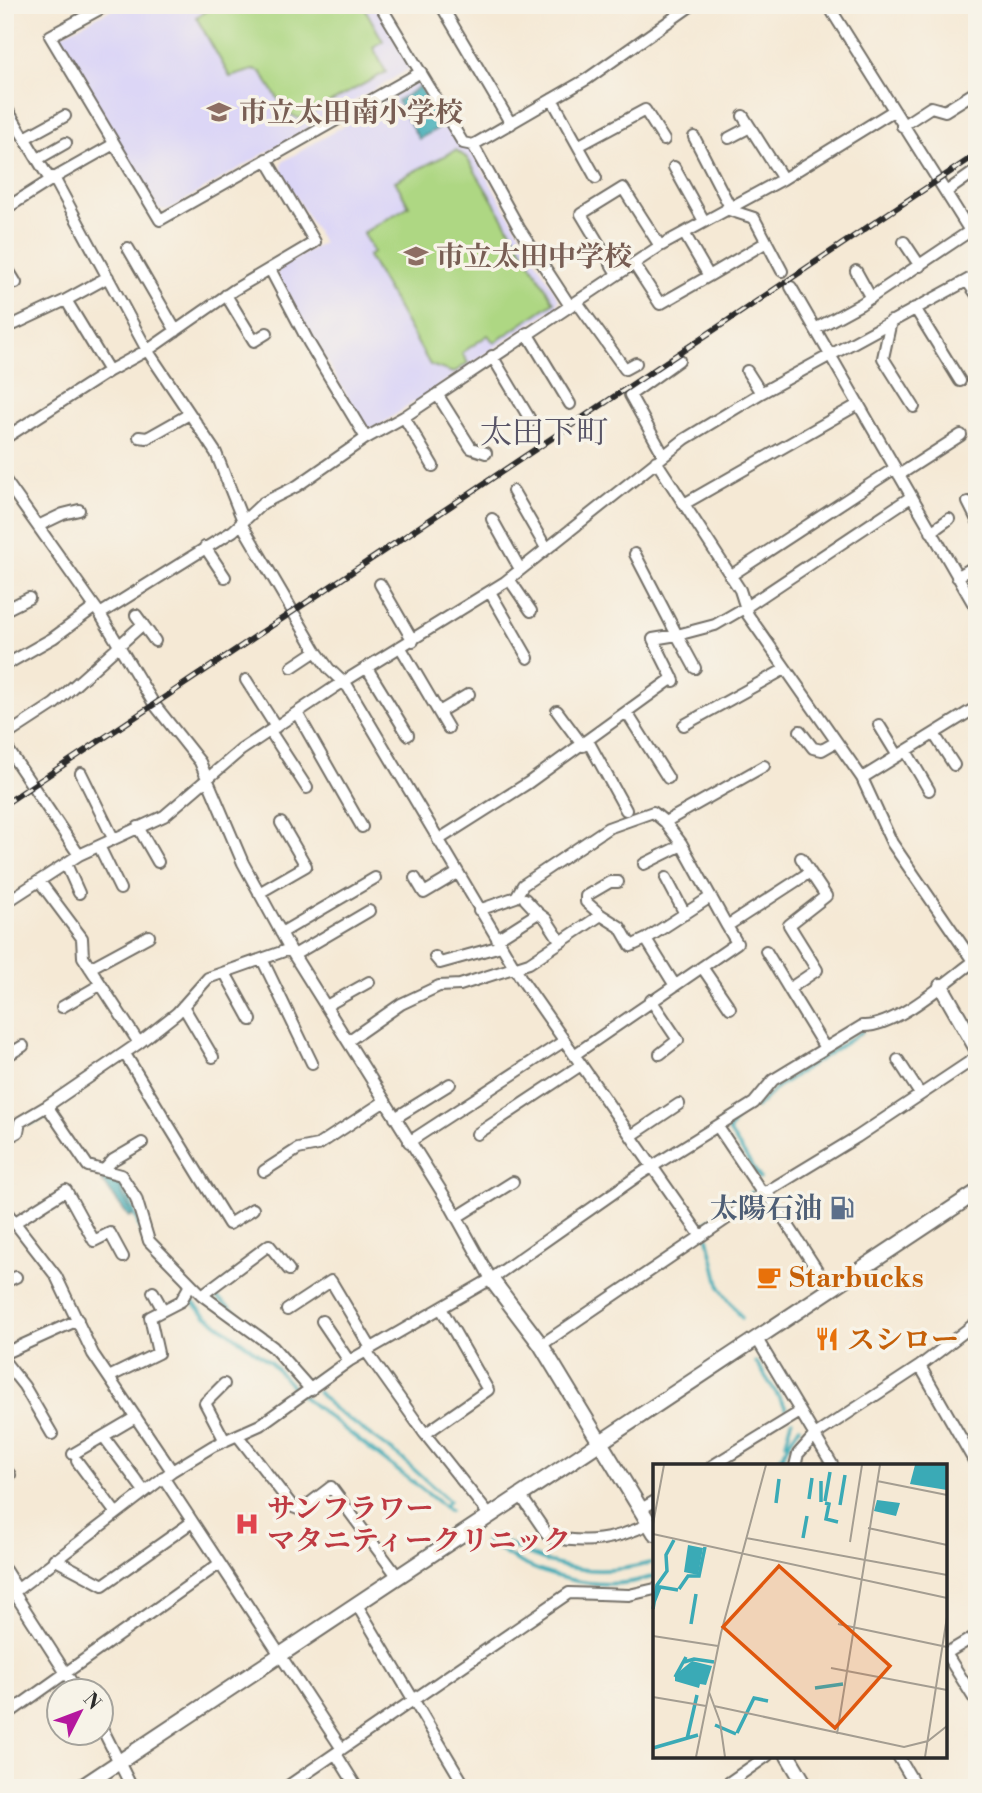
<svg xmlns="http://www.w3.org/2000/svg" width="982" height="1793" viewBox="0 0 982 1793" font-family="'Libre Bodoni','Noto Serif JP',serif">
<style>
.built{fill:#dcd6f6}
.green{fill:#aed783;stroke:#6c8157;stroke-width:2}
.water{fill:#3aaab6;stroke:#326a70;stroke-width:2}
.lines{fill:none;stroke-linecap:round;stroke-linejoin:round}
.stream{stroke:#3aaab6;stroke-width:3.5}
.minor-casing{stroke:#726e66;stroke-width:14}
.tertiary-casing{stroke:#726e66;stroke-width:18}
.minor{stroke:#fff;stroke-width:10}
.tertiary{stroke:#fff;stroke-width:14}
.rail-casing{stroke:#2b2b2b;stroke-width:6}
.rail{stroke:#f7f3e8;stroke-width:3.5;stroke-dasharray:10;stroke-linecap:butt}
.labels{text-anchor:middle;stroke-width:7;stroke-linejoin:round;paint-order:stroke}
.education-label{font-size:28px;font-weight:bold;fill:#785e54;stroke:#f7f3e8;text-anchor:start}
.service-label{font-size:28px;font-weight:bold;fill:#4e5e75;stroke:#f7f3e8;text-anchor:end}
.food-label{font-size:28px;font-weight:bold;fill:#c56008;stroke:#f7f3e8;text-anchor:start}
.health-label{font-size:28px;font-weight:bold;fill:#be3a42;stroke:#f7f3e8;text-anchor:start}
.quarter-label{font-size:32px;fill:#585466;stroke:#f7f3e8}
.inset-river{fill:none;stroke:#3aaab6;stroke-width:3.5}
.inset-road{fill:none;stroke:#a49d91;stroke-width:2}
.view{fill:#df570e;fill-opacity:0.15;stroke:#df570e;stroke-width:3.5}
.inset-edge{fill:none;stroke:#2b2b2b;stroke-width:3.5}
</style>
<rect width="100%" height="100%" fill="#f7f3e8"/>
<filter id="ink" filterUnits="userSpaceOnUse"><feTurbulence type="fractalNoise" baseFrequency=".0143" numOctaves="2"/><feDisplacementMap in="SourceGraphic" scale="14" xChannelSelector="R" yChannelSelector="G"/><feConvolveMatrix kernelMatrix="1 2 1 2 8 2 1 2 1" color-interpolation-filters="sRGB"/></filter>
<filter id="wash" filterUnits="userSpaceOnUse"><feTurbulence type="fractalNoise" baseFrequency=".00686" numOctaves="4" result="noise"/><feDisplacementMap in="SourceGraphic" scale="28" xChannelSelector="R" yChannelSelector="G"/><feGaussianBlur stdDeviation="1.57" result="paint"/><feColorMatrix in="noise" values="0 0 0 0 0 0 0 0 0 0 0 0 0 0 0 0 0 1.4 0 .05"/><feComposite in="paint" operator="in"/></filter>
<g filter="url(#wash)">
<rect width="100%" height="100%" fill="#f5e9d5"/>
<path class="built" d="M120,5h255l36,63 -243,142 -10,-1 -98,-165 1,-9z
M416,83l8,3 46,63 89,150 -2,7 -184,124 -8,-3 -88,-152 2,-7 44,-25 -41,-70v-11z"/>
<path class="green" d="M217,5h146l20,36 -10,6 13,25 -86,47 -13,-6 -26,-41 -8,-2 -23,7 -34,-60z
M456,150l11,8 87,144 -60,41 -6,-8 -26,18 6,10 -15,10 -23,-8 -62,-109 5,-4 -10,-19 46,-27 -14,-25z"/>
<path class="water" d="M420,87l22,39 -23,13 -22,-38z
M107,1177l11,7 15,31 -4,2 -27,-36z"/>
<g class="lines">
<path class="stream" d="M756,1108l21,-21 85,-55
M735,1121l-6,10 31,47
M29,1124l17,-7 6,4
M5,1132l4,-1
M114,1176l14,19 15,43
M705,1227l-1,-3 48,-32
M708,1238l12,50 22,30
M148,1248l32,35
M212,1294l56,43
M192,1301l12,13 66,48 28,31 152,118
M756,1362l30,46
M318,1392l15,16 66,48 50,45 -5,6
M786,1443l6,-22
M775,1466l24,-39
M782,1466l2,-16
M495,1535c48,33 98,44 155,28
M485,1541c48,34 111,55 170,35"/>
</g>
</g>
<g filter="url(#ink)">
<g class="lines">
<g class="minor-casing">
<path id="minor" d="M107,5l-57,31 110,184 261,-148
M380,5l83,138 10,2
M441,5l70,119
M828,5l149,237
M552,99l44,79
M5,106l42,69 7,3 -49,31
M743,116l40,63
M902,126l29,-19 14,4 32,-20
M694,137l36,70
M25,138l40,-22
M729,138l21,-11
M114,144l-60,34 93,172 41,61 -2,5 -39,22 -8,-1
M578,146l67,-36 19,30
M38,159l28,-16
M674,167l30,54
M946,192l31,-22
M726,209l28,9 28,53
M904,242l16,24
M128,248l48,83
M634,264l26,40 49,-28 -25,-43
M5,265l11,18
M270,269l39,74 57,95
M856,271l15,27
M617,274l-36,-60 42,-26 37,58
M709,276l56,-33
M967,281l10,14
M791,287l186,323
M226,295l28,46 13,-8
M66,300l42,-23
M577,302l48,67 11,-6
M570,306l-51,-78 -46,-83 114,-66 105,-74
M915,308l45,73
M891,321l-8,37 31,49
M15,324l51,-24 43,71
M817,328l44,-24 109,-73
M527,333l43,71
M492,356l39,65
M747,371l14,22
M437,394l34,54 15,5
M188,411l28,42 27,68
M404,417l29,49
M5,438l104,-67 42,-23 83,-58 81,-48 -49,-83
M664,456l-34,-61 49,-35
M656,461l84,129 8,25 114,163 115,-71
M899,475l62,-40
M5,480l95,134 54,90 46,58 43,101 47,86 160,256 41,74
M513,491l33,57
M968,502l9,18
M684,504l175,-100
M492,519l28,50
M241,523l75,128
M38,526l25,-12 16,-4
M931,532l18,-13
M205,547l20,30
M635,554l42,81 38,-10 31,-18 165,-110
M730,576l165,-108
M957,577l20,-12
M509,579l22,32
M380,584l33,57
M490,592l38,66
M5,610l24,-12
M100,614l133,-83 30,-28 34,-17 69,-48 38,-21 256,-171 123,-67 110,-68
M136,615l19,26
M401,648l47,80
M5,655l4,8 44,-25 42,-31
M292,667l24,-16 13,18 19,18 174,293 178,255
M367,668l41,67
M246,680l30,47
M674,681l-21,-42 24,-4 18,33
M557,711l26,35
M439,712l30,-18
M297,713l65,114
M627,713l41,65
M684,725l101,-56
M879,725l19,31
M270,731l37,57
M800,731l13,17 9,2 14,-8
M934,734l20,31
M5,736l49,-32 89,-80
M588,741l38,69
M5,745l74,110
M906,751l23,39
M81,773l32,65
M862,778l30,65 81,118
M138,827l20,35
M438,840l90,-57 145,-105
M99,846l21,43
M66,864l13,29
M644,864l38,-19
M810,872l16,24 -37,29 28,45 -28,19 36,59
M415,878l9,15 32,-19
M666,878l19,36
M40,882l42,56 1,19 56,86 -92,63
M259,893l47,-27 -25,-43
M525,899l13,14
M5,903l74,-48 85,-39 77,-66 94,-63 170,-105 180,-143 76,-46 216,-118
M479,910l37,-13 7,-12 85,-57 45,-16 12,10
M601,915l-15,-13v-6l24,-14h8
M727,926l-46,-83 -16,-21 99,-56
M281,933l94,-55
M497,939l41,-26 8,6 15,23
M766,951l23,38
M294,955l75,-44
M435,957l5,6 61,-17
M263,961l49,102
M702,967l28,41
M90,968l59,-32
M225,973l26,47
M674,984l-28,-45 63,-41
M651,1000l27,40 -18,14
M183,1006l30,51
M326,1006l43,-24
M62,1007l38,-22
M348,1041l53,-37 38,-18 21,-1 69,-22 72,-48 19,12 11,19 15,-7
M139,1043l38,-30 31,-35 82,-29
M125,1054l104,170 24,-15
M574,1055l163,-112 -10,-17 83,-54 -9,-14
M5,1057l18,-11
M898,1060l22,34
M395,1118l55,-34
M718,1127l45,67
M477,1134l104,-69
M631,1136l48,-32
M5,1139l13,-7 2,-10 27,-16 41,60 33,9 15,23 13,43 53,54
M409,1142l155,-101
M104,1170l9,-10 29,-17
M264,1171l34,-22 20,-4 67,-44
M766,1191l64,99
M5,1210l51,66 37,78 79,117
M457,1217l56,-35
M14,1223l52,-33 28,51 16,-8 13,24
M289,1270l-20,-25 -67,50 71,52 38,43
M5,1282l11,-5
M153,1292l10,18
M287,1310l44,-29 40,67
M322,1321l27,40
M757,1339l76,127
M541,1345l222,-151 94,-57 120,-80
M366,1351l59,83 63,-44 -46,-80
M5,1353l73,-33
M5,1362l19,24 28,48
M920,1366l57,100
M109,1377l49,-24 -8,-36 31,-16 9,-16
M224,1384l-19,19 20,38
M425,1434l65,82
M238,1436l55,71 8,3 30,-23 67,90
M104,1437l40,54
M73,1454l63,-37
M77,1461l38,51
M712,1466l88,-54
M795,1466l3,-12 17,-19 105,-69 57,-44
M5,1468l5,7
M163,1477l179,272
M521,1496l28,41c40,7 63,4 100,-13
M641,1509l14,-8
M54,1559l49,26 89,-63
M5,1570l12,19
M13,1591l65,101
M5,1599l167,-128 41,-25 47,-21 89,-64 142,-82 151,-106 112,-70 19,-23 89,-54c34,2 87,-47 115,-67
M357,1605l109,183
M945,1652l32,51
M945,1654l32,-19
M5,1716l214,-152
M102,1728l30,60
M336,1754l21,34
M898,1756l19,32
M285,1788l284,-195 60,2 26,-6
M721,1788l46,-32"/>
</g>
<g class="tertiary-casing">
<path id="tertiary" d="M941,986l36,63
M491,1279l50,66 114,188
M788,1756l19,32
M80,1788l897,-596"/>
</g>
<use href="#minor" class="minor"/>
<use href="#tertiary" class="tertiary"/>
<g class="rail-casing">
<path id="rail" d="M5,804l972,-650"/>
</g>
<use href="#rail" class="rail"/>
</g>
</g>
<defs>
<g id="school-bare" transform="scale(1.89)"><path d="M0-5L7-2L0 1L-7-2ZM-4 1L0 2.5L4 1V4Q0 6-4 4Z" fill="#8d6e63" stroke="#f7f3e8" stroke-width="2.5" paint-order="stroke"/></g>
<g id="fuel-bare" transform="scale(1.89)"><path d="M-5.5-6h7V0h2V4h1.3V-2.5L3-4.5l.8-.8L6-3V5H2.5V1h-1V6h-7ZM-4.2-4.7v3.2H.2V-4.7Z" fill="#5c6f8a" stroke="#f7f3e8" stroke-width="2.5" paint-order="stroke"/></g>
<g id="cafe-bare" transform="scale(1.89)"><path d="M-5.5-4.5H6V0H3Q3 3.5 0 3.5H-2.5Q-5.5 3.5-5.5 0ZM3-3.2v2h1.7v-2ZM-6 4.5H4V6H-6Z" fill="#e8710a" stroke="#f7f3e8" stroke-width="2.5" paint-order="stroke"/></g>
<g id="restaurant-bare" transform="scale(1.89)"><path d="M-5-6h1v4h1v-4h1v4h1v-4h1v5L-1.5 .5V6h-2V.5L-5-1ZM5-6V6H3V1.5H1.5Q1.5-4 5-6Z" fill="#e8710a" stroke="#f7f3e8" stroke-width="2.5" paint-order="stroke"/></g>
<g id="hospital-bare" transform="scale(1.89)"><path d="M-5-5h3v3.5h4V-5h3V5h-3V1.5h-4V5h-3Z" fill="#e0444e" stroke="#f7f3e8" stroke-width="2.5" paint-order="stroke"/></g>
</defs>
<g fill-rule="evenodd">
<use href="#school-bare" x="219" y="112"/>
<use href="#school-bare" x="416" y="256"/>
<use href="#fuel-bare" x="842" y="1208"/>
<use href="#cafe-bare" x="769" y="1277"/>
<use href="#restaurant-bare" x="827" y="1339"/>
<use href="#hospital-bare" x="247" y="1524"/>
</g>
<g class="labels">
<g class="education-label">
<text x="239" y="122">市立太田南小学校</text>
<text x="436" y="266">市立太田中学校</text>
</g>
<g class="service-label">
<text x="822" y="1218">太陽石油</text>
</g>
<g class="food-label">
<text x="789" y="1287">Starbucks</text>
<text x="847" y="1349">スシロー</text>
</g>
<g class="health-label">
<text x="267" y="1518">サンフラワー<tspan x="267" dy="32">マタニティークリニック</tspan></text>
</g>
<g class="quarter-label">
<text x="544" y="443">太田下町</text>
</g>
</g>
<g transform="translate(653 1464)">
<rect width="294" height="294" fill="#f5e9d5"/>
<path d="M262,1h32v25l-37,-6zM224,36l23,3 -4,13 -22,-5zM35,81l15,3 -5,27 -14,-3zM39,197l20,5 -6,19 -6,-1 -1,4 -24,-7v-6z" fill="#3aaab6"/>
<path class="inset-river" d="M168,17v21M156,35l3,-21M172,37l5,-29M123,39l3,-24M172,39l4,1 -3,15 12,3M187,41l5,-30M150,74l4,-22M26,125l9,-13h11l6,-29M1,138l6,-15 18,3M0,145l4,-24 10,-14 -1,-16 8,-15M38,160l5,-30M31,198l10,-3 20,3M22,213l11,-20M162,224l28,-4M62,261l21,9M84,269l17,-35 14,3M34,275l10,-44M0,284l45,-13"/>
<path class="inset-road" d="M224,17l70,14M0,60l11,-59M215,64l79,17M0,70l294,64M93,74l201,37M197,78l12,-77M185,160l109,23M0,172l65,10M178,204l116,22M56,228l11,30 5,35M0,233l53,9M61,242l190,41 24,-6 19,-15M184,270l43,-269M43,293l25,-124 45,-168M272,293l22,-140"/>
<path class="view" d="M126,102l111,100 -55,62 -112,-101z"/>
<rect width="294" height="294" class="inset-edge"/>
</g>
<rect width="982" height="1793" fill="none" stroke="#f7f3e8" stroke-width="28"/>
<g transform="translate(80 1712) rotate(48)"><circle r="33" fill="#f7f3e8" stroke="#a5a39c" stroke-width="2"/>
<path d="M0-5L12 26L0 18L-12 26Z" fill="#b5179e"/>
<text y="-10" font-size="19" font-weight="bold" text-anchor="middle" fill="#2b2b2b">N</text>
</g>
</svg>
